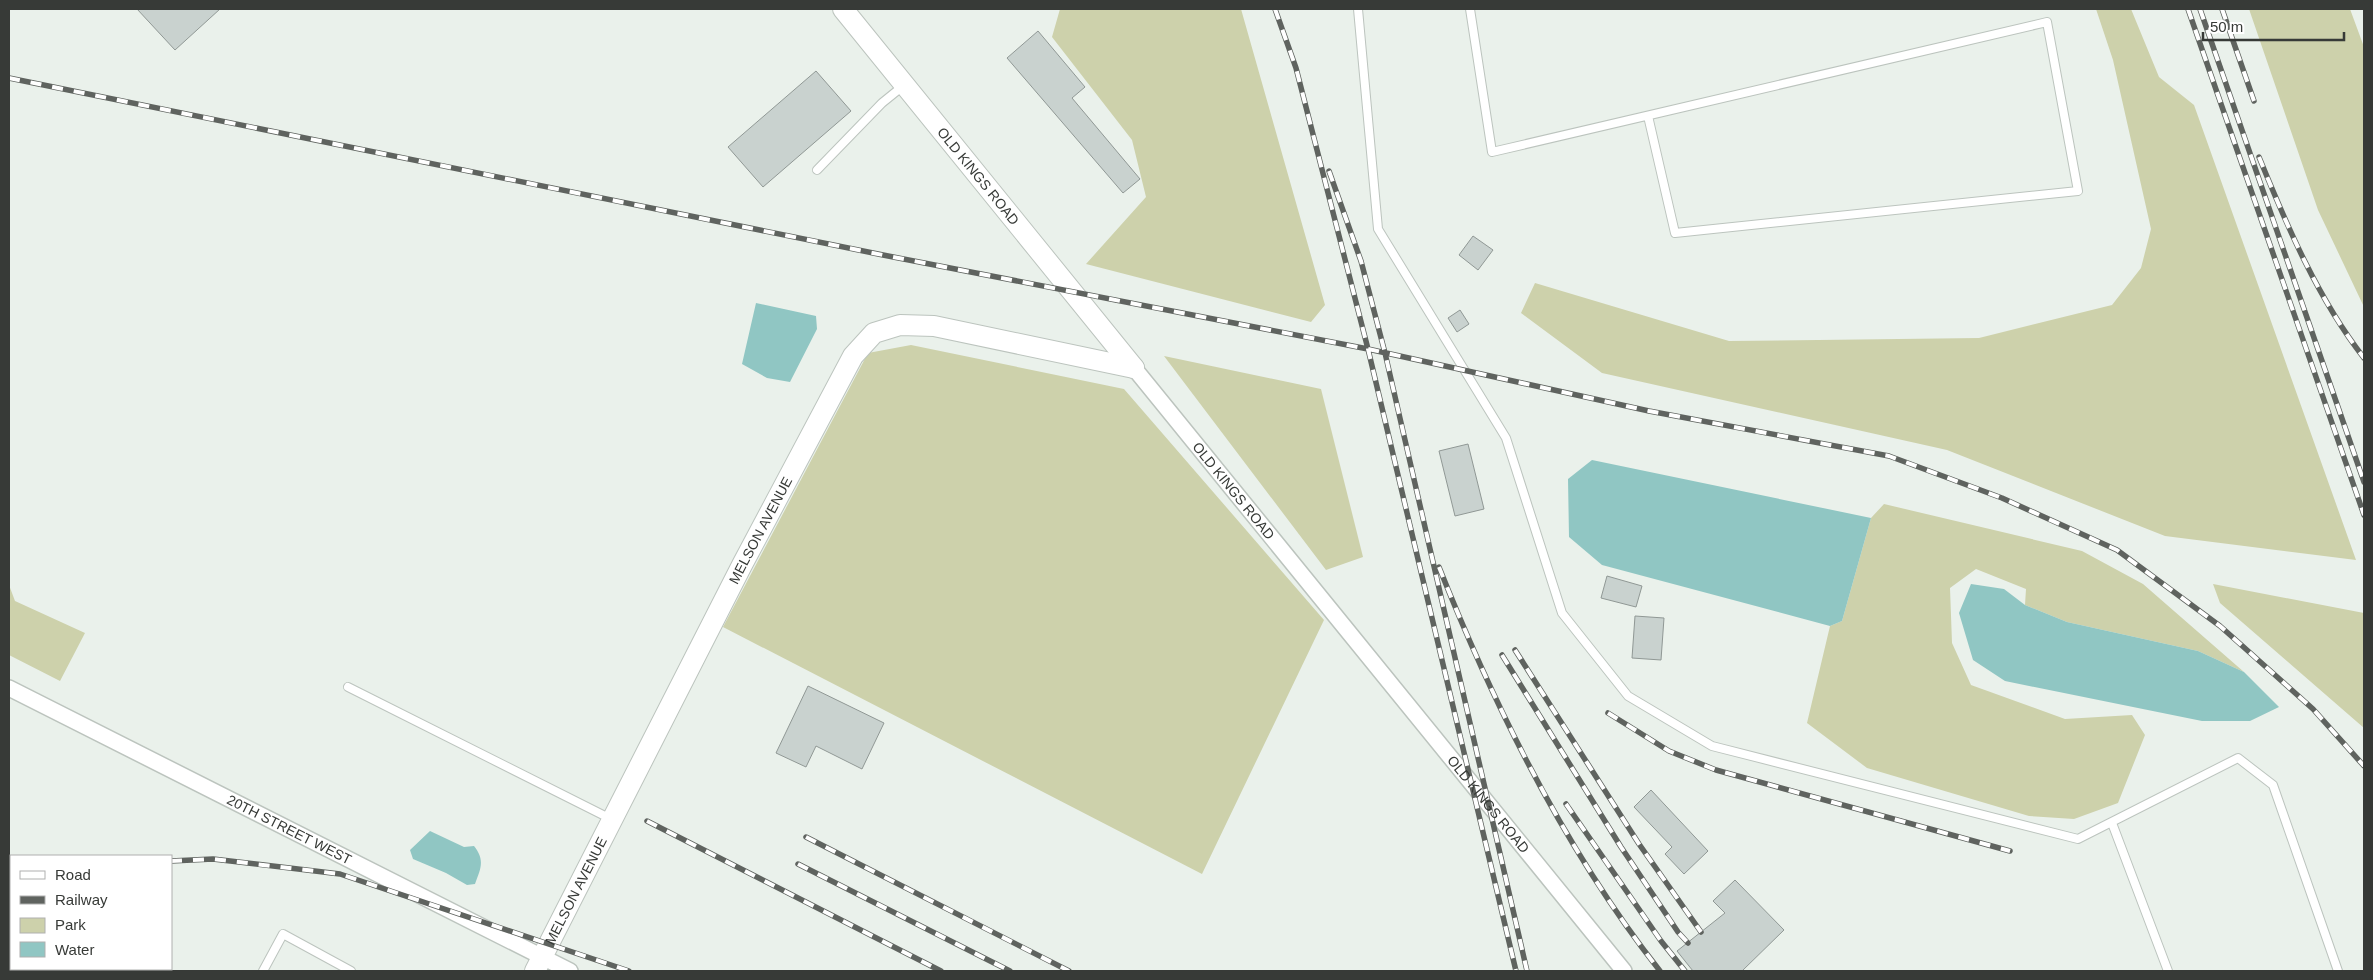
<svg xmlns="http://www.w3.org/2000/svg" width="2373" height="980" viewBox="0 0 2373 980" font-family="Arial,sans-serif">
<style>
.green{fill:#cdd1ab}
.water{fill:#90c6c3}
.building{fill:#c9d2cf;stroke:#909895}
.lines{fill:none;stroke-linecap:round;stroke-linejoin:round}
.service-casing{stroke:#bcc4be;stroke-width:10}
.minor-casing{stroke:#bcc4be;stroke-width:18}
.tertiary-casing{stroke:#bcc4be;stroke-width:22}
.service{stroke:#fff;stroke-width:8}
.minor{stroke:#fff;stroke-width:15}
.tertiary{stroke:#fff;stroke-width:20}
.rail-casing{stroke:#5f635f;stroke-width:5.5}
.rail{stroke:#fff;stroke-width:4;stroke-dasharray:11;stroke-linecap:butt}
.labels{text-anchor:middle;stroke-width:5;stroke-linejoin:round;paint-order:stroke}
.street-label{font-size:14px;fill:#373a37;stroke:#fff}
</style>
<rect width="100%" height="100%" fill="#eaf1eb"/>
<path class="green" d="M1060,9h181l84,296 -14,17 -225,-58 60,-67 -14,-57 -80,-103z
M2096,9h35l28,68 35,28 162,455 -191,-24 -218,-86 -345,-77 -81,-60 14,-30 194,58 250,-3 133,-33 29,-37 10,-39 -38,-169z
M2249,9h101l14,38v260l-46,-97z
M911,345l213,44 200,231 -122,254 -479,-247 145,-274z
M1164,356l157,33 42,168 -37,13z
M1884,504l198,47 61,33 101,88 -46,-21 -131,-29 -42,-17 1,-16 -50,-20 -26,19 2,55 19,42 94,34 67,-4 13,20 -27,68 -44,16 -45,-3 -162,-48 -60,-45 23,-97 12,-5 29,-103z
M2213,584l151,29v115l-144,-125z
M9,585l6,16 70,32 -25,48 -51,-26z
M11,932v37h80v2h-82v-38z"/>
<path class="water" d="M756,303l60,13 1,13 -27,53 -23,-4 -25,-14z
M1592,460l279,58 -29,103 -12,5 -228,-61 -33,-28 -1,-58z
M1971,584l33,5 21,16 42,17 131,29 46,21 35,35 -29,14h-48l-197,-40 -32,-21 -14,-47z
M430,831l34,16 10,-1c11,14 7,22 1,38l-8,1 -21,-12 -33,-14 -3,-9z"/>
<path class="building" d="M137,9h83l-45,41z
M1038,31l47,56 -13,11 68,81 -17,14 -116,-135z
M816,71l35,40 -88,76 -35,-40z
M1473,236l20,14 -15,20 -19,-15z
M1460,310l9,14 -12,8 -9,-14z
M1468,444l16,65 -29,7 -16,-65z
M1607,576l35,10 -6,21 -35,-9z
M1635,616l29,2 -3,42 -29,-2z
M808,686l76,37 -22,46 -46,-23 -10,21 -30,-14z
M1651,790l57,61 -24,23 -19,-20 7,-7 -38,-40z
M1735,880l49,50 -42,41h-49l-16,-20 48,-38 -12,-12z"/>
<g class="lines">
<g class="service-casing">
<path id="service" d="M1358,9l20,220 128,209 56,175 66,83 84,50 366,93 160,-81 35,27 65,186
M1470,9l22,143 555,-130 31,169 -403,42 -27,-117
M817,170l65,-67 21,-17
M348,687l263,132
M2112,823l56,148
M263,971l20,-37 68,37"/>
</g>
<g class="minor-casing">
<g id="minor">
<path id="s1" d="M1134,368l490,603"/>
<path id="s2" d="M9,688l561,283"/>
</g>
</g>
<g class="tertiary-casing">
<g id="tertiary">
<path id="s3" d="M843,9l291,359"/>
<path id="s4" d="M535,971l207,-406 111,-209 21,-23 26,-8 34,1 200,42"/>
</g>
</g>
<use href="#service" class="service"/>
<use href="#minor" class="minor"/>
<use href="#tertiary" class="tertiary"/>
<g class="rail-casing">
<path id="rail" d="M1275,9l21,59 72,281 148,622
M2188,9l176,506
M2200,9l164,473
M2222,9l32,92
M9,78l874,177 485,94 281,62 240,45 113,42 115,52 103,76 93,83 51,57
M2259,157c28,69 59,142 105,201
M1329,171l32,90 24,92 142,618
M1439,567c55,139 128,286 221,404
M1515,650l124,194 62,88
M1502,655l119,192 57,85 10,11
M1608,713l61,38 47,19 294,81
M1566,804l95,137 24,30
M647,821l294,150
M806,837l263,134
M9,860h2
M171,861l42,-2 127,15 289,97
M798,864l212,107
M9,876l2,-1"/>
</g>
<use href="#rail" class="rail"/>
</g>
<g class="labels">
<g class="street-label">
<text dy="5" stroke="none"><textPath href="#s3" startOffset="215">OLD KINGS ROAD</textPath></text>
<text dy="5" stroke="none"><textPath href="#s1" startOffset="158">OLD KINGS ROAD</textPath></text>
<text dy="5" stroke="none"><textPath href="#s4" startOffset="495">MELSON AVENUE</textPath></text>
<text dy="5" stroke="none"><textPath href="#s1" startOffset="562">OLD KINGS ROAD</textPath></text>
<text dy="5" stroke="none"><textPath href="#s2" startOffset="314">20TH STREET WEST</textPath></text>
<text dy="5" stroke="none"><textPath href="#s4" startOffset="90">MELSON AVENUE</textPath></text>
</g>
</g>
<rect width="2373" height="980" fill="none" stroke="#373a37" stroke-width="20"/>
<rect x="10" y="855" width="162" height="115" fill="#ffffff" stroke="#afb0af"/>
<rect x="20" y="871" width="25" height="8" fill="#ffffff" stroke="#afb0af"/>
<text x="55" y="880" font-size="15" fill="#373a37">Road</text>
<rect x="20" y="896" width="25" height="8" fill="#5f635f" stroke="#afb0af"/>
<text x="55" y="905" font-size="15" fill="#373a37">Railway</text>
<rect x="20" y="918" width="25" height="15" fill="#cdd1ab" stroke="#afb0af"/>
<text x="55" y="930" font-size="15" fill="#373a37">Park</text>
<rect x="20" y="942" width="25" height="15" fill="#90c6c3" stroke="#afb0af"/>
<text x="55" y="955" font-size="15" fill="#373a37">Water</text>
<path d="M2203 32v8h141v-8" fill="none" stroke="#373a37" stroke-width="2.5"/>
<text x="2210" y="32" font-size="15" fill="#373a37" stroke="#ffffff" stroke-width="4" paint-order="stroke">50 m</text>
</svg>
